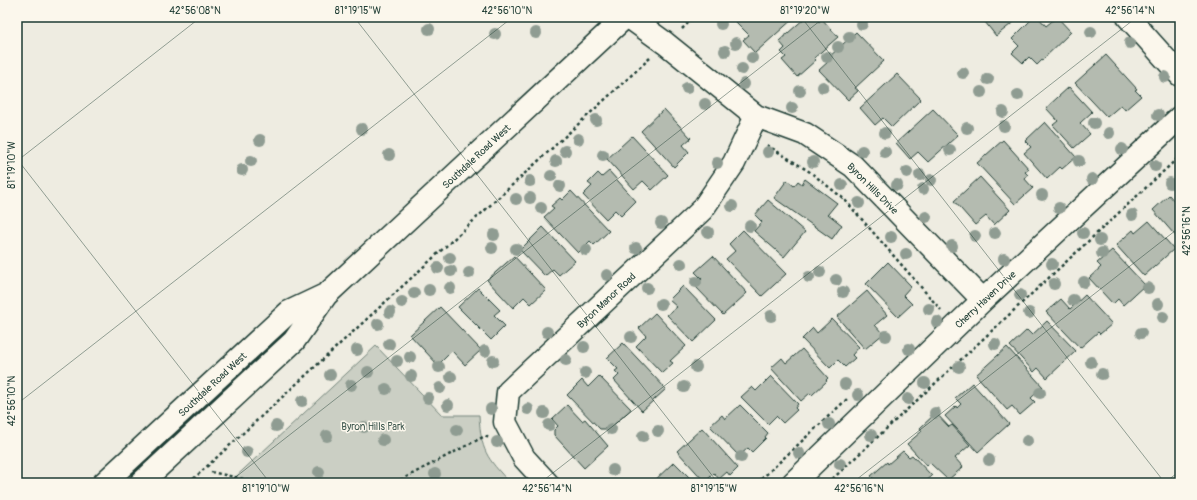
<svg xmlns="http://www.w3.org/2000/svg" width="1197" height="500" viewBox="0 0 1197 500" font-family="Pangolin,sans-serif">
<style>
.green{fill:#cbcfc4;stroke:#75867c}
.building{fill:#b4bbb0;stroke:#1f3d34}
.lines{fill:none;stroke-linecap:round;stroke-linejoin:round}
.minor-casing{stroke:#1f3d34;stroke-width:25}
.major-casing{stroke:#1f3d34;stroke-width:25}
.path{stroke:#1f3d34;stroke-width:2.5;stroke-dasharray:3 3;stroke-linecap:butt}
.minor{stroke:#fbf7ec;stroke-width:22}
.major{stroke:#fbf7ec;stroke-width:22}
.tree{fill:#8f9c92}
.ticks{fill:none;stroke:#1f3d34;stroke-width:1;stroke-opacity:0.45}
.labels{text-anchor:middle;stroke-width:3;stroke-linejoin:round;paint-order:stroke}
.street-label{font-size:10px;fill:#1f3d34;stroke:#fbf7ec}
.park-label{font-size:10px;fill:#415a51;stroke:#fbf7ec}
.neatline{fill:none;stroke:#1f3d34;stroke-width:1.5}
.ticks-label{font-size:10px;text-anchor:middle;fill:#1f3d34}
</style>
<rect width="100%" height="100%" fill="#eeece1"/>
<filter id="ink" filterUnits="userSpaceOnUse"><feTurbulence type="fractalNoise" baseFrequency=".025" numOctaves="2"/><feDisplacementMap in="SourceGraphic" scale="8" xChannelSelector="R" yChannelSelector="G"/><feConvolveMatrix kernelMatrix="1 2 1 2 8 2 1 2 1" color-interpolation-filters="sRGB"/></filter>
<g filter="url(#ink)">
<path class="green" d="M376,346l66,69h37c2,36 7,42 31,68h-281z"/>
<path class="building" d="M741,17h52l1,1 -39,35 -12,-13 6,-5 -13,-13z
M806,17h8l5,5 3,-3 16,18 -24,21 2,2 -19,17 -15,-17 4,-3 -5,-5 4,-4 -6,-7z
M985,17h35l-24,19 -11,-14 2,-2z
M1034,17h4l8,9 11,-9 14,15 -34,33 -8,-8 -6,6 -11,-10 7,-7 -7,-7z
M856,32l28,29 -29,27 3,3 -10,9 -29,-30 10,-9 -2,-2z
M1106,55l31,34 -2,1 6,6 -16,14 -4,-5 -14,12 -32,-34z
M897,74l24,25 -29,28 -9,-9 -8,7 -15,-17z
M1069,87l23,25 -12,11 10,11 -16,14 -21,-23 5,-4 -12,-13z
M664,109l27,29 -8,7 6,7 -15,15 -33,-36z
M933,109l25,26 -30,27 -10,-10 -8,7 -14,-16z
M1045,122l31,35 -14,12 -2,-2 -13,12 -23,-26 7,-6 -6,-6z
M632,136l36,39 -16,15 -9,-9 -9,8 -27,-30z
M1003,140l26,29 -4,3 3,3 -4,3 9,10 -18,16 -38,-41z
M609,171l27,30 -15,15 -6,-6 -9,9 -23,-24 9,-9 -4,-3 10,-10 4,4z
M980,177l30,33 -16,15 -8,-9 -11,9 -21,-24z
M805,179l32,24 -9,11 14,11 -10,14 -58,-41 13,-18 7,6 4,-5 4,3z
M571,191l38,40 -15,14 -4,-4 -12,12 -34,-36 10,-9 -3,-2 9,-8 2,2z
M1169,195l7,8 4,-3v41l-27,-31z
M768,200l37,32 -21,25 -30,-26 8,-9 -7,-7z
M1149,221l25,28 -30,27 -28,-31 17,-15 2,3z
M543,227l32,34 -16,14 -6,-6 -8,7 -25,-26z
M743,230l43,44 -24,22 -36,-37 9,-8 -6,-7z
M1112,250l33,35 -22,20 -5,-6 -5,5 -24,-26 12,-11 -4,-4z
M514,256l32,34 -15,14 -7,-7 -11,11 -26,-28z
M713,256l34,37 -24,22 -28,-29 7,-7 -7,-7z
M888,262l23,24 -8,9 9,9 -14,13 -32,-33z
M683,286l33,34 -23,22 -26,-27 10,-8 -8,-7z
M478,288l22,22 -6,5 11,11 -14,14 -33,-33z
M867,291l20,24 -12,10 8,9 -18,15 -28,-32z
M1085,295l27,29 -12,10 -2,-2 -18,16 -34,-36 15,-13 9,10z
M440,307l41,43 -16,15 -13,-14 -14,14 -28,-30z
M655,313l31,33 -16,15 3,2 -11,10 -26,-27 10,-10 -7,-8z
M832,319l27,28 -7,8 3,3 -10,9 -7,-7 -8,8 -28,-29 11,-11 4,5z
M1047,321l29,30 -29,27 -9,-10 -4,4 -24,-26 17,-16 5,5z
M623,343l43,46 -24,22 -28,-31 5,-5 -4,-4 3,-2 -11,-11z
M1007,347l36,40 -12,11 4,4 -15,13 -8,-9 -5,4 -31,-35z
M802,349l26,29 -2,2 1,1 -15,14 -2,-2 -9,8 -30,-33 11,-10 4,5z
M599,376l32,33 -22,20h-9l-33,-34 15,-15 6,7z
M771,376l27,28 -3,4 2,2 -14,13 -7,-7 -8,8 -27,-27 11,-10 4,4z
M972,383l37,41 -31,28 -33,-36 11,-10 1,2 4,-4 -6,-6z
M567,405l15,16 3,-2 23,27 -24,22 -30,-33v-5l4,-4 -6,-7z
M740,405l28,28 -3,4 1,1 -14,14 -4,-4 -9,8 -29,-30 12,-11 3,4z
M936,413l13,14 3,-2 18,20 -15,13 8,9 -15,13 -18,-17 -3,3 -20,-22 15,-13 -2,-3z
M702,428l36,40 -8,8 -3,-4 -8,7 -5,-6 -9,9 -28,-31z
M903,451l6,6 3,-2 20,21 -8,7h-46l-7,-7 16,-14 1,2z
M674,462l21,21h-43z"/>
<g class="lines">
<g class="minor-casing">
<path id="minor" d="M629,17l36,26 91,73 49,18 48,32 130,134
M1128,17l52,58
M547,483l-23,-25 -19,-36 3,-30 194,-182 32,-47 22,-47
M793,483l190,-183 197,-183"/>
</g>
<g class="major-casing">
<path id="major" d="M104,483l185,-171 36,-17
M141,483l153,-142 32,-46 299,-278"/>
</g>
<path class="path" d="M682,29l12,-12
M767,145l43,27 34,27 97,111
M211,472l51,11
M189,483l461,-425
M395,483l90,-47 4,2
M757,483l90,-84
M828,483l352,-327"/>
<use href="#minor" class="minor"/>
<use href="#major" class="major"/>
</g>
<g class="tree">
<circle cx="721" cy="24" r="6"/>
<circle cx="862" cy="24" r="6"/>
<circle cx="429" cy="29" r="6"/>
<circle cx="1091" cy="32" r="6"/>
<circle cx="536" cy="33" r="6"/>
<circle cx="495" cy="34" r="6"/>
<circle cx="849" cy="37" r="6"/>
<circle cx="736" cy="43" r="6"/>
<circle cx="1130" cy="43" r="6"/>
<circle cx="838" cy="47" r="6"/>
<circle cx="725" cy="51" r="6"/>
<circle cx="827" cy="57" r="6"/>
<circle cx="752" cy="58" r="6"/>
<circle cx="742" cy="69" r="6"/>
<circle cx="963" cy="73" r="6"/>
<circle cx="1165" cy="77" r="6"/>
<circle cx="988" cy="79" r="6"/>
<circle cx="744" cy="84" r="6"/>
<circle cx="823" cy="87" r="6"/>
<circle cx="687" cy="88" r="6"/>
<circle cx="800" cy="91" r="6"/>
<circle cx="981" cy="92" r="6"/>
<circle cx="1018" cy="95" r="6"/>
<circle cx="705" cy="104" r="6"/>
<circle cx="792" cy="108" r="6"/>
<circle cx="1003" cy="112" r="6"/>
<circle cx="1158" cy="115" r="6"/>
<circle cx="596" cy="120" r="6"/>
<circle cx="1094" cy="123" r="6"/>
<circle cx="1004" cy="126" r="6"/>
<circle cx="967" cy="128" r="6"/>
<circle cx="362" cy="129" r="6"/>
<circle cx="885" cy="133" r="6"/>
<circle cx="1109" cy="133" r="6"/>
<circle cx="578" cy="139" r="6"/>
<circle cx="260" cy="140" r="6"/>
<circle cx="1122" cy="149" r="6"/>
<circle cx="950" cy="150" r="6"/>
<circle cx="565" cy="151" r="6"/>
<circle cx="862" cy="151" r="6"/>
<circle cx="768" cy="152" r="6"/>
<circle cx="885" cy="152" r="6"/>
<circle cx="389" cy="155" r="6"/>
<circle cx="603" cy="155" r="6"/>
<circle cx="251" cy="161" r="6"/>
<circle cx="556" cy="161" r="6"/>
<circle cx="1079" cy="161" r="6"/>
<circle cx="813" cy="162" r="6"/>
<circle cx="717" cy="163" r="6"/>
<circle cx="1155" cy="166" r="6"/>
<circle cx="242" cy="170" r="6"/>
<circle cx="907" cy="172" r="6"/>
<circle cx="920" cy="175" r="6"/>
<circle cx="551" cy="176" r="6"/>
<circle cx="1092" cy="179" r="6"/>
<circle cx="931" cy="180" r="6"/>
<circle cx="530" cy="181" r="6"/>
<circle cx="1170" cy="183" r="6"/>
<circle cx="842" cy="185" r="6"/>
<circle cx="897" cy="185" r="6"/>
<circle cx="560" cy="186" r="6"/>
<circle cx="923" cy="189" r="6"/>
<circle cx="1042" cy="195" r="6"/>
<circle cx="530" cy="198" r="6"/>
<circle cx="516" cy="199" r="6"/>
<circle cx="859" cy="203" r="6"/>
<circle cx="732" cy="206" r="6"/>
<circle cx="541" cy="208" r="6"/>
<circle cx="1059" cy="208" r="6"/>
<circle cx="1132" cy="215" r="6"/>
<circle cx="926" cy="217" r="6"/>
<circle cx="661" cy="223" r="6"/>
<circle cx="750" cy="226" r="6"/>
<circle cx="708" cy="232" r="6"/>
<circle cx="995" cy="233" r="6"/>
<circle cx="1083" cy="233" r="6"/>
<circle cx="494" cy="235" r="6"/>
<circle cx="975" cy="236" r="6"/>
<circle cx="891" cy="237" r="6"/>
<circle cx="1100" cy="240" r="6"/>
<circle cx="952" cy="246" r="6"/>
<circle cx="492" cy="248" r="6"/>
<circle cx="636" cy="248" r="6"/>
<circle cx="516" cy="249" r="6"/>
<circle cx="586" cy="250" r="6"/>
<circle cx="1102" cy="253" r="6"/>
<circle cx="906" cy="254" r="6"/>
<circle cx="450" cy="258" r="6"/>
<circle cx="1004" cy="259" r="6"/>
<circle cx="681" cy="264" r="6"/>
<circle cx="1052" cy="264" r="6"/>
<circle cx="438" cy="268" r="6"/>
<circle cx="451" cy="271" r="6"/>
<circle cx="820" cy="272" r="6"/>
<circle cx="469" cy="273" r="6"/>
<circle cx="607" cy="275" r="6"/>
<circle cx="809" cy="277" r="6"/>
<circle cx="836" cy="280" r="6"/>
<circle cx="696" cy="282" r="6"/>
<circle cx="1084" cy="282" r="6"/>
<circle cx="1054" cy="284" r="6"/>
<circle cx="450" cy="288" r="6"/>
<circle cx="647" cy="288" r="6"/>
<circle cx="1148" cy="288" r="6"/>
<circle cx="429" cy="290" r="6"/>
<circle cx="843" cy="292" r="6"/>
<circle cx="414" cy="293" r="6"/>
<circle cx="1020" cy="295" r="6"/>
<circle cx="1073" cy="300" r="6"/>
<circle cx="402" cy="302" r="6"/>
<circle cx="661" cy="304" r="6"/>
<circle cx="1158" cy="304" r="6"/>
<circle cx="929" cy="309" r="6"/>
<circle cx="390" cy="312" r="6"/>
<circle cx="1029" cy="313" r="6"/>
<circle cx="771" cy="316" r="6"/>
<circle cx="1163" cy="317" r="6"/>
<circle cx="937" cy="322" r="6"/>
<circle cx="378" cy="324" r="6"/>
<circle cx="547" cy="332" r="6"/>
<circle cx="1141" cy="333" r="6"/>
<circle cx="886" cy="336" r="6"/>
<circle cx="631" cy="337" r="6"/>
<circle cx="389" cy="344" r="6"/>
<circle cx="995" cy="344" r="6"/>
<circle cx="584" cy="347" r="6"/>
<circle cx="909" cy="349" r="6"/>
<circle cx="357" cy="350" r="6"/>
<circle cx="485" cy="351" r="6"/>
<circle cx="410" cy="357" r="6"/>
<circle cx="566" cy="360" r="6"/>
<circle cx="397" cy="361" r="6"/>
<circle cx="493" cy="361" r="6"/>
<circle cx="1091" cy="362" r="6"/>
<circle cx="439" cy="367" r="6"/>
<circle cx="696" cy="367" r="6"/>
<circle cx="959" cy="367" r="6"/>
<circle cx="368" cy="372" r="6"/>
<circle cx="585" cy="373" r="6"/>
<circle cx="1102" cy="374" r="6"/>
<circle cx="330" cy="375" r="6"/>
<circle cx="411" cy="376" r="6"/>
<circle cx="451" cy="377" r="6"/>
<circle cx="925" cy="383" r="6"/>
<circle cx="845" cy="384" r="6"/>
<circle cx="351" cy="385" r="6"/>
<circle cx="684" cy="387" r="6"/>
<circle cx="440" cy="388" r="6"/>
<circle cx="386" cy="389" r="6"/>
<circle cx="1040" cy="393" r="6"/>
<circle cx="858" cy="395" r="6"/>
<circle cx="428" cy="398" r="6"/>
<circle cx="908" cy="399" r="6"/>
<circle cx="302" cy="401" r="6"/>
<circle cx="448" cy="405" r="6"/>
<circle cx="491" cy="409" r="6"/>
<circle cx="528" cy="409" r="6"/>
<circle cx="544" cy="413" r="6"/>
<circle cx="935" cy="413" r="6"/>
<circle cx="829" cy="424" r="6"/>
<circle cx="549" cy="425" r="6"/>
<circle cx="276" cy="426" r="6"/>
<circle cx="364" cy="427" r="6"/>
<circle cx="611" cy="429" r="6"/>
<circle cx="457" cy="430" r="6"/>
<circle cx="658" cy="431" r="6"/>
<circle cx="871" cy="435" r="6"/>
<circle cx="327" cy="436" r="6"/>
<circle cx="643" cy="436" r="6"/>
<circle cx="383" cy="440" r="6"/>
<circle cx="1027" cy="441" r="6"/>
<circle cx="497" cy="442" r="6"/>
<circle cx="247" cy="452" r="6"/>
<circle cx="799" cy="453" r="6"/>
<circle cx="741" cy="457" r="6"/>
<circle cx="989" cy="460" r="6"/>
<circle cx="840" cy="464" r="6"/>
<circle cx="613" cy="470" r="6"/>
<circle cx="319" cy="472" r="6"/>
<circle cx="435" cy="474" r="6"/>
</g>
</g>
<path class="ticks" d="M354,17l364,466M801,17l364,466M17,159l253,324M17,161l184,-144M17,404l496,-387M228,483l597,-466M540,483l597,-466M852,483l328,-256M1164,483l16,-12"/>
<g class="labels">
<g class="street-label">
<text transform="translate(476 156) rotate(-43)" y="4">Southdale Road West</text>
<text transform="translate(873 188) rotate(45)" y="4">Byron Hills Drive</text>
<text transform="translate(985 299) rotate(-43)" y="4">Cherry Haven Drive</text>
<text transform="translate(606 300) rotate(-43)" y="4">Byron Manor Road</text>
<text transform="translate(212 384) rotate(-43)" y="4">Southdale Road West</text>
</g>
<g class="park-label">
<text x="373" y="430">Byron Hills Park</text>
</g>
</g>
<rect width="1197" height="500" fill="none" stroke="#fbf7ec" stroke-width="44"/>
<rect x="22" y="22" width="1153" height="456" class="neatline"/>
<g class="ticks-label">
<text x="195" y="14">42°56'08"N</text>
<text x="358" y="14">81°19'15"W</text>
<text x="507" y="14">42°56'10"N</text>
<text x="805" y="14">81°19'20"W</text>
<text x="1130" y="14">42°56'14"N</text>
<text transform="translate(11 165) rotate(-90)" y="4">81°19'10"W</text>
<text transform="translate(1186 231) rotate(-90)" y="4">42°56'16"N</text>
<text transform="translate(11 401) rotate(-90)" y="4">42°56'10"N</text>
<text x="266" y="492">81°19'10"W</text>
<text x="547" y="492">42°56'14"N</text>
<text x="714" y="492">81°19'15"W</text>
<text x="859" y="492">42°56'16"N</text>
</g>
</svg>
